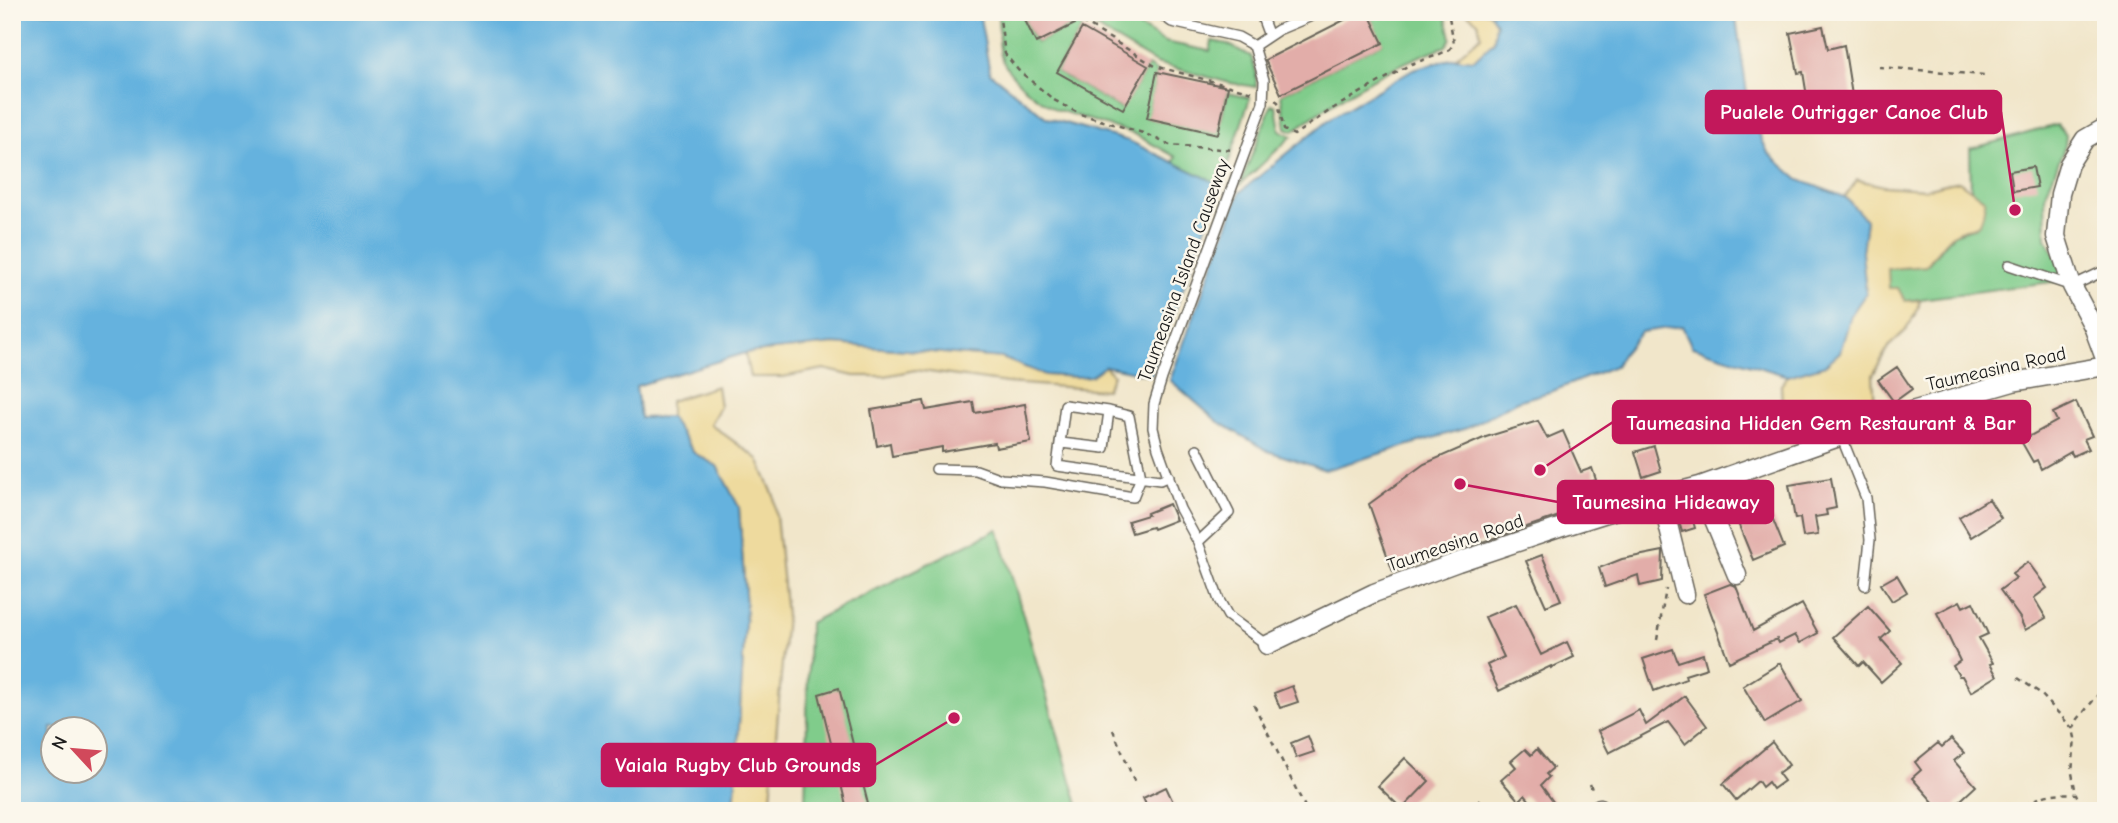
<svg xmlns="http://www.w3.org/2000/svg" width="2118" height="823" viewBox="0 0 2118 823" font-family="'Comic Neue',sans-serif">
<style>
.green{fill:#80cc8b;stroke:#4e7454;stroke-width:2}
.sand{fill:#eeda9e;stroke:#857b5d;stroke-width:2}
.water{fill:#65b2de;stroke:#40677d;stroke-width:2;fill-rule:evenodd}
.building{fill:#e2ada9}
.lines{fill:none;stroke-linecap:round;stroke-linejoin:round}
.lane-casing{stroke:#676359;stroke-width:12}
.street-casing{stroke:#676359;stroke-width:21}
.path{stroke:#676359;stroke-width:2.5;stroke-dasharray:5 5;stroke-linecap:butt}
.lane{stroke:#fff;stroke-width:9}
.street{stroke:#fff;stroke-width:18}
.labels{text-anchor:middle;stroke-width:5;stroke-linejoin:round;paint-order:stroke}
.street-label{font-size:19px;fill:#1c1c1c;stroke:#fbf7ec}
.leader{fill:none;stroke:#c2185b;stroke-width:2.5}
.callout-dot{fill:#c2185b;stroke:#fbf7ec;stroke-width:2.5}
.callout{fill:#c2185b;stroke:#c2185b;stroke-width:2.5}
.callout-label{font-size:21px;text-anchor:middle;font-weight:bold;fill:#fff}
</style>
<rect width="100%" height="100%" fill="#fbf7ec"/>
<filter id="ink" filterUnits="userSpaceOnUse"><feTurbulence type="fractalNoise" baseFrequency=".0143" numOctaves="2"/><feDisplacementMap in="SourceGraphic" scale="14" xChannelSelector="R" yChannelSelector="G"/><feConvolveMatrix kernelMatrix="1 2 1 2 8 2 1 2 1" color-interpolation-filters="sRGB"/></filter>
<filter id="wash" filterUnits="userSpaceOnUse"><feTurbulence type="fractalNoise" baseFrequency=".00686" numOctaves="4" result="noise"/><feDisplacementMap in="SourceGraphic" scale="28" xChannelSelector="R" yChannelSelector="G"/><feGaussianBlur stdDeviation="1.57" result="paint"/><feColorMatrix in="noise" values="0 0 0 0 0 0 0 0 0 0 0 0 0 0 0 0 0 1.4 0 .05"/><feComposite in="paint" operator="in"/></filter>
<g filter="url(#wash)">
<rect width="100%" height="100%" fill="#f1e6ca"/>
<path class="green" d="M998,12h23l15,31 39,-19 7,4 -25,44 65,37 26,-43 9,6 -9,46 70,15 9,-40 23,5 -29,87 -48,-23 3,-5 -42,-23 -79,-25c-18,-10 -48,-32 -54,-53 -3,-13 -2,-30 -3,-44z
M1082,12h48l-3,7 38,23 45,9 2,-10 15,3 24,12 5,16v15l-26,-4 -74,-20 -71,-42z
M1368,12h77l6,26 -5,8c-55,19 -106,50 -153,85l-7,-3 -5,-34 101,-51z
M1272,104l4,2 4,24 12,6 -52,49z
M2057,125l9,10 -1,11 -20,50 1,42 15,28 5,14 -161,21 -17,-13v-19l38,-3 28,-32 22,-7 9,-27 -14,-10 -1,-41z
M998,529l82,282h-275l4,-188z"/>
<path class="sand" d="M1465,12h24l7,11 -2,18 -21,20 -18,-3 26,-22 -3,-14z
M1857,180l27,6 40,3 35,-8 26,19c-4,42 -13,19 -34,36 -9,8 -17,20 -25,30l-38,3 1,19h9l7,13 15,-1 -2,9 -12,21 -18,17 -15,28 2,33c-11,2 -22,3 -33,5 -25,6 -33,20 -59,10l-2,-38 7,-9 37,-11 15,-13 11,-37 15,-22 -4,-41 4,-32 -21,-23z
M834,344l168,14 43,17 32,2 28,-11 8,9 -7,15 -99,-7 -92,-13 -30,6h-31l-30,-7 -41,8h-33l-5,-24z
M717,386l3,21 -10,17 48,35 16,37 12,119 -15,183 -3,13h-34l12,-204 -7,-100 -22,-41 -23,-13 -24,-36v-16z"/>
<path class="water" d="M12,12h967l11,61 57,45 82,23 92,44 -70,190 -46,-9 -14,10 -14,1 -32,-2 -43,-17 -168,-14 -89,9 -109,33 4,32 30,-1 24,36 23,13 22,41 7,100 -12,204h-722zM52,728h42v42h-42z
M1489,12h246l15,101 18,40 31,27 46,17 21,23 -4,32 4,41 -15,22 -11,37 -15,13 -37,11 -96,-29 -10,-21 -41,6 -18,21 -8,13 -62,25 -36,10 -50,27 -142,42 -57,-19 -51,-30 -47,-41 70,-188 92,-75 81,-48 42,-11 19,2 20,-19 2,-18z"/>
<g id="blocks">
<path class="building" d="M1021,12h49l5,12 -39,19z
M1360,12h8l15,31 -102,51 -16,-34z
M1823,26l5,23 16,-4 11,69 -44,7 -8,-49 -5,1 -8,-40z
M1082,28l66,38 -25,43 -66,-37z
M1157,72l71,15 -10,47 -71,-16z
M2033,167l4,20 -24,4 -3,-20z
M1897,367l15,22 -18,13 -16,-22z
M924,401l2,9 47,-8 2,11 50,-9 6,38 -35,6 -1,-5 -53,9v-5l-50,9 -2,-13 -13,3 -6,-36z
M2076,402l16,34 -8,3 5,10 -16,7 -2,-4 -30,17 -4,-9 -4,2 -12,-21 36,-20 -4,-8z
M1538,421l9,17 16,-7 18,41 11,-4 4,12 -23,8 10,20 -190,64 -24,-68 55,-40 62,-27z
M1654,446l7,25 -18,6 -8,-25z
M1831,478l5,30 -10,2 1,5 -12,2 3,18 -15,2 -3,-19 -5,1 -6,-34z
M1757,480l27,67 -31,13 -22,-54 2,-1 -5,-13z
M1989,499l12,19 -30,19 -12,-20z
M1169,504l7,16 -23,9 -1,-2 -20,6 -4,-12 20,-6 -1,-2z
M1689,507l6,21 -13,4 -6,-21z
M1663,551l-1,30 -22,5 -2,-11 -33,12 -6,-19 23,-9z
M1542,555l19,45 -15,6 -20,-45z
M2028,562l19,26 -13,10 12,20 -21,12 -5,-12 -20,-28 16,-12 -4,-4z
M1897,575l10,17 -15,9 -11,-17z
M1730,584l6,2 17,45 49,-27 16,29 -18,10 -5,-8 -16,8 -2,-4 -48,23 -25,-68z
M1960,601l3,6 10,-5 15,32 -9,4 14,25 -3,1 7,12 -26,16 -9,-16h-3l-6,-10 7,-5 -23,-48z
M1516,604l25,51 26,-13 7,15 -23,11v-2l-52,25 -12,-26 17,-8 -19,-40z
M1868,606l22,25 -9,8 21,24 -21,19 -18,-20 -4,4 -26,-29z
M1673,649l5,13 25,-8 4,14 -22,7 1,4 -32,12 -11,-32z
M1780,663l22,38 -37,22 -22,-37z
M1292,686l6,16 -18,6 -6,-15z
M839,688l29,116 -21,5 -28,-115z
M1685,696l22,30 -22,18 -17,-22 -59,31 -11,-22 41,-21 7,15z
M1308,736l6,16 -18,6 -5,-15z
M1951,739l13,14 -10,8 22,25 -27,25h-8l-29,-33 9,-8 -6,-8 23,-19 4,4z
M1772,742l17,23 -11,8 6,8 -11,8 -5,-7 -6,5 -4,-6 -22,19 -13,-16z
M1525,749l6,6 6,-6 16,19 -7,6 3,3 -8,8 13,18 -10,8h-6l-13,-16 -6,6 -18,-21 15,-13 -5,-6z
M1405,758l24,23 -27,28 -24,-23z
M1166,787l8,17 -14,7h-11l-6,-13z"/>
</g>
</g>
<g filter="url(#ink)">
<use href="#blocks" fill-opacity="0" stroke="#676359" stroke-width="2"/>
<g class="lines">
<g class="lane-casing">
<path id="lane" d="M1158,12l14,10 66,15 16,9
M1260,12l9,24
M1254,46l10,34 -1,23 -101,275 -8,26 -1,24 5,20 22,61 18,33 21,58 9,16 39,29
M1254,46l24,-16 43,-18
M2009,265l63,21 34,-16
M1841,436l25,62 4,42 -5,45
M1061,443l43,5 5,-37 -44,-6 -8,61 103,14 9,-4
M1197,449l32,64 -31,29
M936,469l40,1 25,9 44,3 88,15 8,-20 -12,-61 -20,-5"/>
</g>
<g class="street-casing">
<path id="street" d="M2106,127l-21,12 -16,25 -9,30 -4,42 16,50 21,40 13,35
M1700,486l37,89
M1661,496l24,98
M1267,645l107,-52 84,-31 101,-34 102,-32 39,-10 215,-76 98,-28 93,-16
M1596,811l4,-3 2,3"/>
</g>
<path class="path" d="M999,12l6,42 13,16 36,30 26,14 63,19 27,12 63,5
M1079,12l4,10 72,44 97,26
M1879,67l106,8
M1275,100l3,2 6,28 10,5 38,-26 79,-45 27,-9 12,-6 4,-6 -6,-31
M1657,640l9,-51
M2018,678l22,15 33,36 2,9 -3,35 4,21
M1254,705l53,106
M2073,729l5,-10 28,-34
M1113,730l22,53
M1590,784l3,8
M1479,800l10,11
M2018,811c20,-16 33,-19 58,-17l9,17"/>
<use href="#lane" class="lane"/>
<use href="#street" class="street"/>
</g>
</g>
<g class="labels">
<g class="street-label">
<text transform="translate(1183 270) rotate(-70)" y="7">Taumeasina Island Causeway</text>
<text transform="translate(1996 368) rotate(-13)" y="7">Taumeasina Road</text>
<text transform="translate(1455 542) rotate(-19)" y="7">Taumeasina Road</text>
</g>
</g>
<path class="leader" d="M2015 210L2001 112M1540 470L1613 422M1460 484L1558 502M954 718L875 765"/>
<g class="callout-dot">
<circle cx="2015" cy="210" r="7"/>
<circle cx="1540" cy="470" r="7"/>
<circle cx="1460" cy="484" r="7"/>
<circle cx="954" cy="718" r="7"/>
</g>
<g class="callout">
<rect x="1706" y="91" width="295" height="42" rx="7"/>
<rect x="1613" y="401" width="417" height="42" rx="7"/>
<rect x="1558" y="481" width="215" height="42" rx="7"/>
<rect x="602" y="744" width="273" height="42" rx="7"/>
</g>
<g class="callout-label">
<text x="1854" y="119">Pualele Outrigger Canoe Club</text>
<text x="1821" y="430">Taumeasina Hidden Gem Restaurant &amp; Bar</text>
<text x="1666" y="509">Taumesina Hideaway</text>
<text x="738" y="772">Vaiala Rugby Club Grounds</text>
</g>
<rect width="2118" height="823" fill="none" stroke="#fbf7ec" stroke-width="42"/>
<g transform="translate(74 750) rotate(296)"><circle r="33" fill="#fbf7ec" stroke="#a29f99" stroke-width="2"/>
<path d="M0-5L12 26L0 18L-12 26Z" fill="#d1495b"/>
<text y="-10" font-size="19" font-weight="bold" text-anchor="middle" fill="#1c1c1c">N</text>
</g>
</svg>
